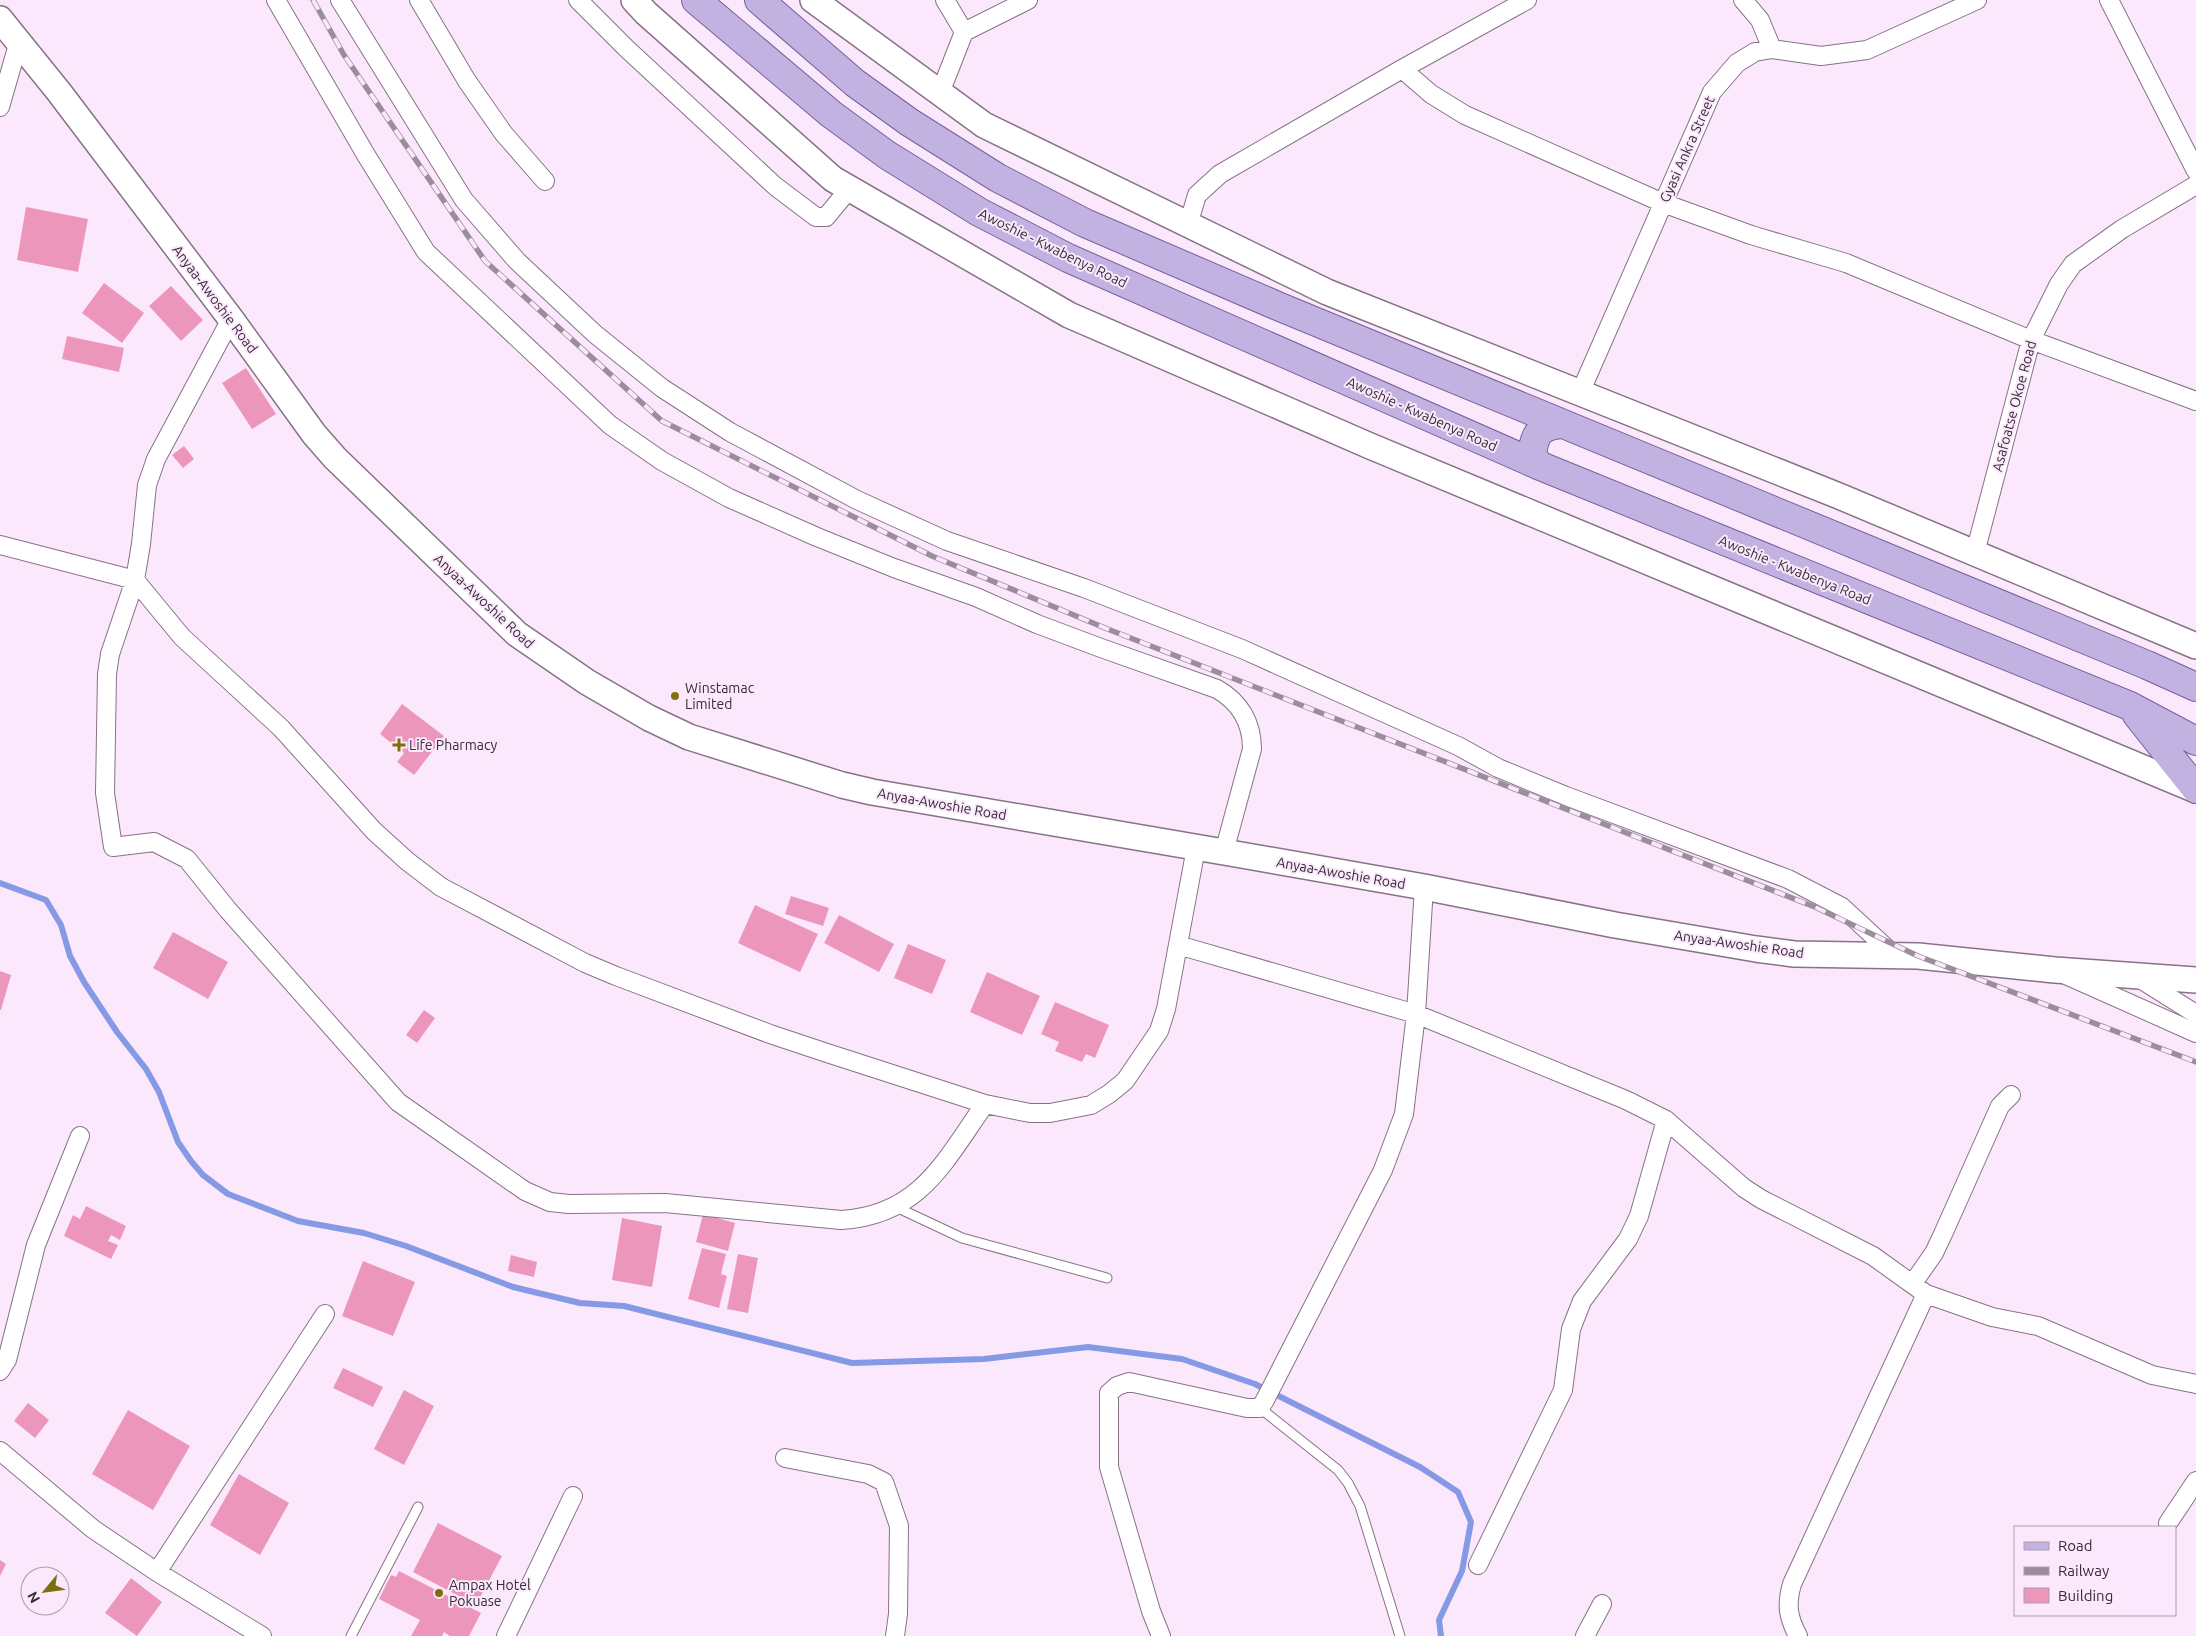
<svg xmlns="http://www.w3.org/2000/svg" width="2196" height="1636" viewBox="0 0 2196 1636" font-family="Ubuntu,sans-serif">
<style>
.lines{fill:none;stroke-linecap:round;stroke-linejoin:round}
.stream{stroke:#8599e4;stroke-width:6}
.building{fill:#ed96bc}
.lane-casing{stroke:#877287;stroke-width:11}
.street-casing{stroke:#877287;stroke-width:20}
.secondary-casing{stroke:#877287;stroke-width:28}
.primary-casing{stroke:#766198;stroke-width:30}
.lane{stroke:#fff;stroke-width:9}
.street{stroke:#fff;stroke-width:18}
.secondary{stroke:#fff;stroke-width:25}
.primary{stroke:#c2b2e1;stroke-width:28}
.rail-casing{stroke:#9c8d9c;stroke-width:5.5}
.rail{stroke:#fce8fc;stroke-width:4;stroke-dasharray:11;stroke-linecap:butt}
.poi-dot{fill:#7e6f0c;stroke:#fce8fc;stroke-width:2}
.labels{text-anchor:middle;stroke-width:4;stroke-linejoin:round;paint-order:stroke}
.street-label{font-size:14px;fill:#352c35;stroke:#fce8fc}
.poi-label{font-size:14px;fill:#352c35;stroke:#fce8fc;text-anchor:start}
</style>
<rect width="100%" height="100%" fill="#fce8fc"/>
<g class="lines">
<path class="stream" d="M0,883l46,17 15,25 9,31 14,26 33,50 29,37 13,23 19,50 13,19 12,14 25,19 70,27 66,12 42,13 107,41 67,16 44,3 228,57 132,-4 104,-12 94,12 73,25 165,83 38,25 13,30 -9,49 -23,49 2,16"/>
</g>
<path class="building" d="M26,207l62,12 -10,53 -61,-12z
M104,283l40,30 -22,30 -40,-30z
M171,286l32,34 -22,21 -32,-35z
M67,336l57,12 -5,24 -57,-13z
M246,368l30,46 -24,15 -30,-46z
M184,446l10,13 -11,9 -11,-13z
M402,704l42,32 -30,39 -17,-13 7,-9 -24,-19z
M791,896l38,12 -6,18 -38,-12z
M755,905l63,29 -18,38 -62,-29z
M839,915l55,29 -15,28 -55,-29z
M173,932l55,30 -20,37 -55,-31z
M908,944l38,16 -14,34 -38,-16z
M0,971l11,4 -10,35h-1z
M987,972l53,24 -18,39 -52,-23z
M1055,1002l54,23 -14,33 -9,-4 -4,8 -27,-11 4,-9 -18,-8z
M424,1010l11,8 -18,25 -11,-8z
M86,1206l40,20 -6,14 -9,-5 -3,6 10,4 -7,14 -47,-23 9,-21 7,4z
M703,1214l32,9 -7,28 -32,-9z
M622,1218l40,8 -10,61 -40,-7z
M702,1248l24,6 -5,20 6,2 -8,32 -31,-9z
M738,1254l20,4 -10,55 -21,-4z
M511,1255l26,7 -3,15 -26,-6z
M363,1261l52,21 -22,54 -51,-20z
M343,1368l40,19 -10,20 -40,-19z
M404,1390l30,16 -30,59 -30,-16z
M28,1403l21,17 -14,18 -21,-17z
M128,1410l62,36 -37,64 -61,-36z
M239,1474l50,29 -29,52 -50,-30z
M438,1523l64,33 -26,49 -63,-33z
M0,1560l6,4 -6,12z
M399,1571l82,42 -12,23h-19l-6,-4 -2,4h-31l9,-16 -41,-21 12,-24 5,2z
M131,1578l31,24 -25,34 -32,-23z"/>
<g class="lines">
<g class="lane-casing">
<path id="lane" d="M896,1207l66,31 145,40
M1260,1408l78,62 10,13 12,23 40,130
M351,1636l67,-129"/>
</g>
<g class="street-casing">
<path id="street" d="M276,0l90,155 60,97 184,173 52,36 67,37 88,39 77,31 82,29 61,27 64,24 116,41c23,13 35,34 35,60l-28,103
M340,0l124,200 53,61 78,73 67,54 68,44 127,68 90,41 137,47 158,61 216,97 40,22 68,28 222,83 54,28 53,49
M419,0l48,81 37,53 41,47
M578,0l48,48 149,138 41,31h10l24,-29
M945,0l19,32
M1743,0l17,20 12,29
M2109,0l87,171
M1402,69l29,25 34,21 198,88 88,32 95,28 185,77 165,61
M940,93l24,-61 64,-32
M0,107l19,-66
M1188,225l9,-30 23,-21 182,-105 125,-69
M231,319l-75,140 -9,26 -6,59 -6,36 47,57 99,91 93,103 33,30 34,26 144,76 31,13 154,58 57,19 158,51 45,9h20l41,-8 18,-11 16,-13 34,-50 7,-22 30,-161
M1580,393l132,-301 25,-29 18,-11 17,-3 49,7 46,-6 110,-50
M0,545l135,35 -25,74 -3,20 -2,119 8,54 41,-5 33,17 41,51 170,192 127,89 25,11 19,2 96,-1 176,17c79,-5 103,-58 144,-116
M1975,553l56,-213 28,-56 14,-20 49,-35 74,-44
M1178,945l238,69 210,86 40,20 78,68 17,11 112,57 53,38 66,23 46,9 114,49 44,9
M2066,975l130,58
M2137,977l59,37
M1913,1283l21,-30 9,-19 57,-128 11,-11
M0,1371l7,-11 29,-115 44,-109
M0,1451l93,78 64,43 105,64
M785,1458l83,16 16,8 15,44 -1,88 -3,22
M2168,1523l28,-42
M1478,1565l85,-175 8,-61 11,-28 46,-62 11,-23 27,-96
M157,1572l168,-258
M506,1636l67,-140
M1161,1636l-10,-25 -42,-144v-74l8,-7 12,-4 118,26h13l5,-8 118,-230 21,-56 12,-100 8,-127
M1585,1636l17,-32
M1798,1636c-10,-19 -12,-31 -6,-52l134,-290"/>
</g>
<g class="secondary-casing">
<path id="secondary" d="M634,0l12,13 187,166 236,136 301,131 826,344
M813,0l171,125 343,167 512,204 357,150
M0,19l59,73 172,227 83,115 21,24 182,176 70,48 62,36 40,19 153,48 30,7 352,60 200,35 191,38 141,24 38,5 124,2 137,14 141,10"/>
</g>
<g class="primary-casing">
<path id="primary" d="M696,0l135,114 56,41 92,57 89,46 470,207 592,241 66,35
M759,0l96,83 54,39 89,56 87,45 195,84 867,358 49,22
M1538,465l-6,-12c4,-22 8,-26 30,-29
M2137,715l59,74"/>
</g>
<use href="#lane" class="lane"/>
<use href="#street" class="street"/>
<use href="#secondary" class="secondary"/>
<use href="#primary" class="primary"/>
<g class="rail-casing">
<path id="rail" d="M313,0l31,55 141,206 177,160 270,135 173,72 710,279 103,49 278,106"/>
</g>
<use href="#rail" class="rail"/>
</g>
<g class="poi-dot">
<circle cx="675" cy="696" r="5"/>
<path d="M396.5 737.5h5v5h5v5h-5v5h-5v-5h-5v-5h5z"/>
<circle cx="439" cy="1593" r="5"/>
</g>
<g class="labels">
<g class="street-label">
<text transform="translate(1687 149) rotate(-66)" y="5">Gyasi Ankra Street</text>
<text transform="translate(1053 248) rotate(26)" y="5">Awoshie - Kwabenya Road</text>
<text transform="translate(215 299) rotate(53)" y="5">Anyaa-Awoshie Road</text>
<text transform="translate(2014 406) rotate(-75)" y="5">Asafoatse Okoe Road</text>
<text transform="translate(1422 414) rotate(24)" y="5">Awoshie - Kwabenya Road</text>
<text transform="translate(1795 570) rotate(22)" y="5">Awoshie - Kwabenya Road</text>
<text transform="translate(484 601) rotate(43)" y="5">Anyaa-Awoshie Road</text>
<text transform="translate(942 804) rotate(10)" y="5">Anyaa-Awoshie Road</text>
<text transform="translate(1341 873) rotate(10)" y="5">Anyaa-Awoshie Road</text>
<text transform="translate(1739 944) rotate(8)" y="5">Anyaa-Awoshie Road</text>
</g>
<g class="poi-label">
<text x="685" y="693">Winstamac<tspan x="685" dy="16">Limited</tspan></text>
<text x="409" y="750">Life Pharmacy</text>
<text x="449" y="1590">Ampax Hotel<tspan x="449" dy="16">Pokuase</tspan></text>
</g>
</g>
<rect x="2014" y="1526" width="162" height="90" fill="#fce8fc" stroke="#ac9dac"/>
<rect x="2024" y="1542" width="25" height="8" fill="#c2b2e1" stroke="#ac9dac"/>
<text x="2058" y="1551" font-size="15" fill="#352c35">Road</text>
<rect x="2024" y="1567" width="25" height="8" fill="#9c8d9c" stroke="#ac9dac"/>
<text x="2058" y="1576" font-size="15" fill="#352c35">Railway</text>
<rect x="2024" y="1588" width="25" height="15" fill="#ed96bc" stroke="#ac9dac"/>
<text x="2058" y="1601" font-size="15" fill="#352c35">Building</text>
<g transform="translate(45 1591) rotate(241)"><circle r="24" fill="#fce8fc" stroke="#ac9dac"/>
<path d="M0-4L9 19L0 12L-9 19Z" fill="#7e6f0c"/>
<text y="-8" font-size="14" font-weight="bold" text-anchor="middle" fill="#352c35">N</text>
</g>
</svg>
